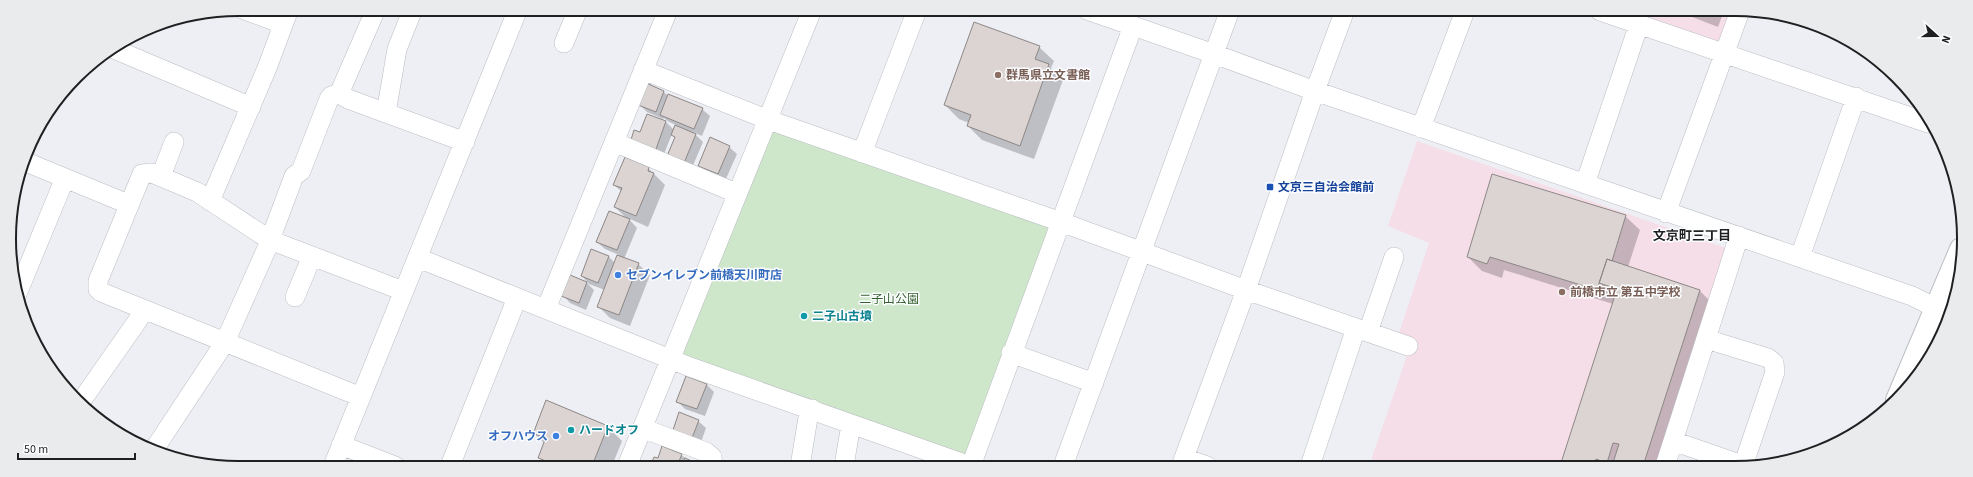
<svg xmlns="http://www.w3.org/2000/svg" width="1973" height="477" viewBox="0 0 1973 477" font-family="'Source Sans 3','Noto Sans JP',sans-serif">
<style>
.education{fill:#f6dee9}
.green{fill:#cee6ca}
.shadow{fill:#0003}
.building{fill:#dbd4d3;stroke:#8d8786}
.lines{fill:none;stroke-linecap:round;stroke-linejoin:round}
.minor-casing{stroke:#bbbec3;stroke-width:20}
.major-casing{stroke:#bbbec3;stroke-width:24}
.minor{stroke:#fff;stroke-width:19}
.major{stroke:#fff;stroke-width:22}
.education-dot{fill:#8d6e63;stroke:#fcfdff;stroke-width:1.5}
.transit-dot{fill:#1a4fb4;stroke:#fcfdff;stroke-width:1.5}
.shop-dot{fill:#3f7fe0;stroke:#fcfdff;stroke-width:1.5}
.culture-dot{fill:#0f9aa8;stroke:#fcfdff;stroke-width:1.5}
.labels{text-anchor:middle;stroke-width:3;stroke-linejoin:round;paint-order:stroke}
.education-label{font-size:12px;font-weight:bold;fill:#785e54;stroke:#fcfdff;text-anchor:start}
.transit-label{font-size:12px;font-weight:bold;fill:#164399;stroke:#fcfdff;text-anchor:start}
.shop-label{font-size:12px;font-weight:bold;fill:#366cbe;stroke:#fcfdff;text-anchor:start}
.park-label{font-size:12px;fill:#345f2f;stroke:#fcfdff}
.culture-label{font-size:12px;font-weight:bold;fill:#0d838f;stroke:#fcfdff;text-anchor:start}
.neighbourhood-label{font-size:13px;font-weight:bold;fill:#1f2022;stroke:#fcfdff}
.rim{fill:none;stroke:#1f2022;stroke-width:2}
</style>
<rect width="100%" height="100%" fill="#edeff5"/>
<path class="education" d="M1630,11h106l-17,31z
M1417,141l309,107 -70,218h-287l43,-125 -14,-5 31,-93 -41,-17z"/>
<path class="green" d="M766,119l295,103 -90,244 -301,-107z"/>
<path class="shadow" d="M1686,11h38l-6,16 -26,-10z
M1039,47l15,14 -3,7 12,12 -29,79 -52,-19 -14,-14 1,-3 -10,-4 -14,-14z
M664,92l4,4 34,13 8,7 -8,20 -9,-4 10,10 -12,28 -16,-7v-25l-3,-4 -10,25 -21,-25 7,-19 18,7 8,8 2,-5 -7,-3 -5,-4 -1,1 -16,-7 -8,-8z
M729,147l8,7 -12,27 -18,-8 -7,-8z
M648,168l17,17 -17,42 -20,-9 9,10 -13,31 14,5 12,11 -20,51 -20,-8 -12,-12 7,-16 -16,-6 -7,-8 10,-26 17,7 6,6 4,-8 -14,-6 -8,-7 31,-22 -13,-13 6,-16 -7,-6z
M1625,216l15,14 -12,37 72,24 11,11 -53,164h-97l52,-162 -109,-34 -2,8 -20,-7 -14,-14z
M571,276l16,7 7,7 -8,20 -16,-7 -7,-8z
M706,384l8,8 -9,24 -20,-7 -8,-8z
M698,421l8,7 -6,17 -26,-15z
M608,427l14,14 -10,25h-64l-9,-9 5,-14 -10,-10z
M681,455l17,11h-47l3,-8 4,1z"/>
<path class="building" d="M974,22l66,24 -5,13 14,5 -29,82 -53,-20 4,-11 -27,-10z
M646,83l18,8 -8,21 -18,-7z
M668,94l35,14 -9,21 -34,-14z
M647,114l19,7 -11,31 -25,-9 4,-13 6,2z
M675,125l21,9 -12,29 -17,-7 8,-19 -4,-2z
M710,137l20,9 -12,28 -20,-8z
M625,157l24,10 -1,4 6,2 -18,43 -22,-9 8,-19 -9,-3z
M1492,174l134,41 -14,46 -5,-2 -10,31 -107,-33 -3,7 -20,-7z
M609,211l21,8 -13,31 -21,-8z
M591,249l18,7 -11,27 -17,-7z
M617,255l22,8 -20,52 -22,-8z
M1607,259l93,31 -57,176h-31l7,-22 -6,-1 -6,20 -11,-4 -2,7h-34l57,-177 -18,-6z
M570,275l17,7 -8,21 -18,-7z
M686,376l21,8 -10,25 -21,-7z
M546,400l62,26 -16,40h-33l-21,-8 8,-21 -13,-3z
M679,412l20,8 -7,18 -19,-8z
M662,446l20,8 -5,12h-27l4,-9 4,1z
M685,458l11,5 -1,3h-14z"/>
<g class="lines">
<g class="minor-casing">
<path id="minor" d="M242,9l41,15
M1087,10l127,44 101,37 597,205 36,18
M1600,11l328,112
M564,43l14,-34
M114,49l137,58
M643,70l123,49 295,103 185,68 162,56
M339,94l9,5 117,43
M386,113l11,-64 16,-40
M1421,128l44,-117
M614,142l122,51
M862,153l55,-143
M26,162l102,42
M161,176l13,-34
M1585,184l54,-160
M210,201l57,-133 22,-59
M1666,213l74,-202
M1800,257l56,-160
M418,258l272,109 280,99
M17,294l48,-116
M295,297l17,-41
M546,309l122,-299
M1368,332l26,-75
M1706,339l62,19 6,5 1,9 -32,94
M1011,353l83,30
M361,397l-260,-105 -3,-3v-8l44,-107 10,-1 45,19 73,48 133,51
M82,400l56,-80 5,-10
M642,428l64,24 6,5 1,9
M1673,441l72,25
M341,445l54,21
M155,448l70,-106 42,-94 27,-72 7,-5 28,-72 2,-3 8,-2 37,-85
M1184,458l23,8
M333,466l185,-457
M450,466l67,-168
M627,466l185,-456
M800,466l8,-48 4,-9
M844,466l7,-42
M971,466l162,-440
M1063,466l167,-456
M1181,466l65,-176 69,-199 30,-81
M1310,466l46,-138
M1665,466l74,-230"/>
</g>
<g class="major-casing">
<path id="major" d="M1897,400l64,-151"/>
</g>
<use href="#minor" class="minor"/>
<use href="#major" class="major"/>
</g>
<g class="education-dot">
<circle cx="998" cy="75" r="4"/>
<circle cx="1562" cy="292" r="4"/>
</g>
<rect class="transit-dot" x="1266" y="183" width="8" height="8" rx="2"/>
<g class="shop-dot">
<circle cx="618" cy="275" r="4"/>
<circle cx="556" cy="436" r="4"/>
</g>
<g class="culture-dot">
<circle cx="804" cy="316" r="4"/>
<circle cx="571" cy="430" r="4"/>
</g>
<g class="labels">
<g class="education-label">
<text x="1006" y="79">群馬県立文書館</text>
<text x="1570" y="296">前橋市立 第五中学校</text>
</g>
<g class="transit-label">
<text x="1278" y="191">文京三自治会館前</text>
</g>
<g class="shop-label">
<text x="626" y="279">セブンイレブン前橋天川町店</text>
<text x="548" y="440" text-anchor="end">オフハウス</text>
</g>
<g class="park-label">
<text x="889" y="303">二子山公園</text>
</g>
<g class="culture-label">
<text x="812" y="320">二子山古墳</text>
<text x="579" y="434">ハードオフ</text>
</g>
<g class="neighbourhood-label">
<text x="1692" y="240">文京町三丁目</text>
</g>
</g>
<path d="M0 0H1973V477H0ZM238 16H1735A222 222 0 0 1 1957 238V239A222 222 0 0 1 1735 461H238A222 222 0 0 1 16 239V238A222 222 0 0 1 238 16Z" fill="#eaebed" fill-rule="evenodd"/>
<path class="rim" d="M238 16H1735A222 222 0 0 1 1957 238V239A222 222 0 0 1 1735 461H238A222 222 0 0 1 16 239V238A222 222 0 0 1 238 16Z"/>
<g transform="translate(1937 36) rotate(111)" stroke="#fcfdff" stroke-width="3" paint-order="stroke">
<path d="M0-3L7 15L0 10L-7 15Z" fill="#1f2022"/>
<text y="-6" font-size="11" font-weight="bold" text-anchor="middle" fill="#1f2022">N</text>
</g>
<path d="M18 453v6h117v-6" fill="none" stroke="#1f2022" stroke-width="2"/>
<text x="24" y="453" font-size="12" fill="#1f2022" stroke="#fcfdff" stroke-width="3" paint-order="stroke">50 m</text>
</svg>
